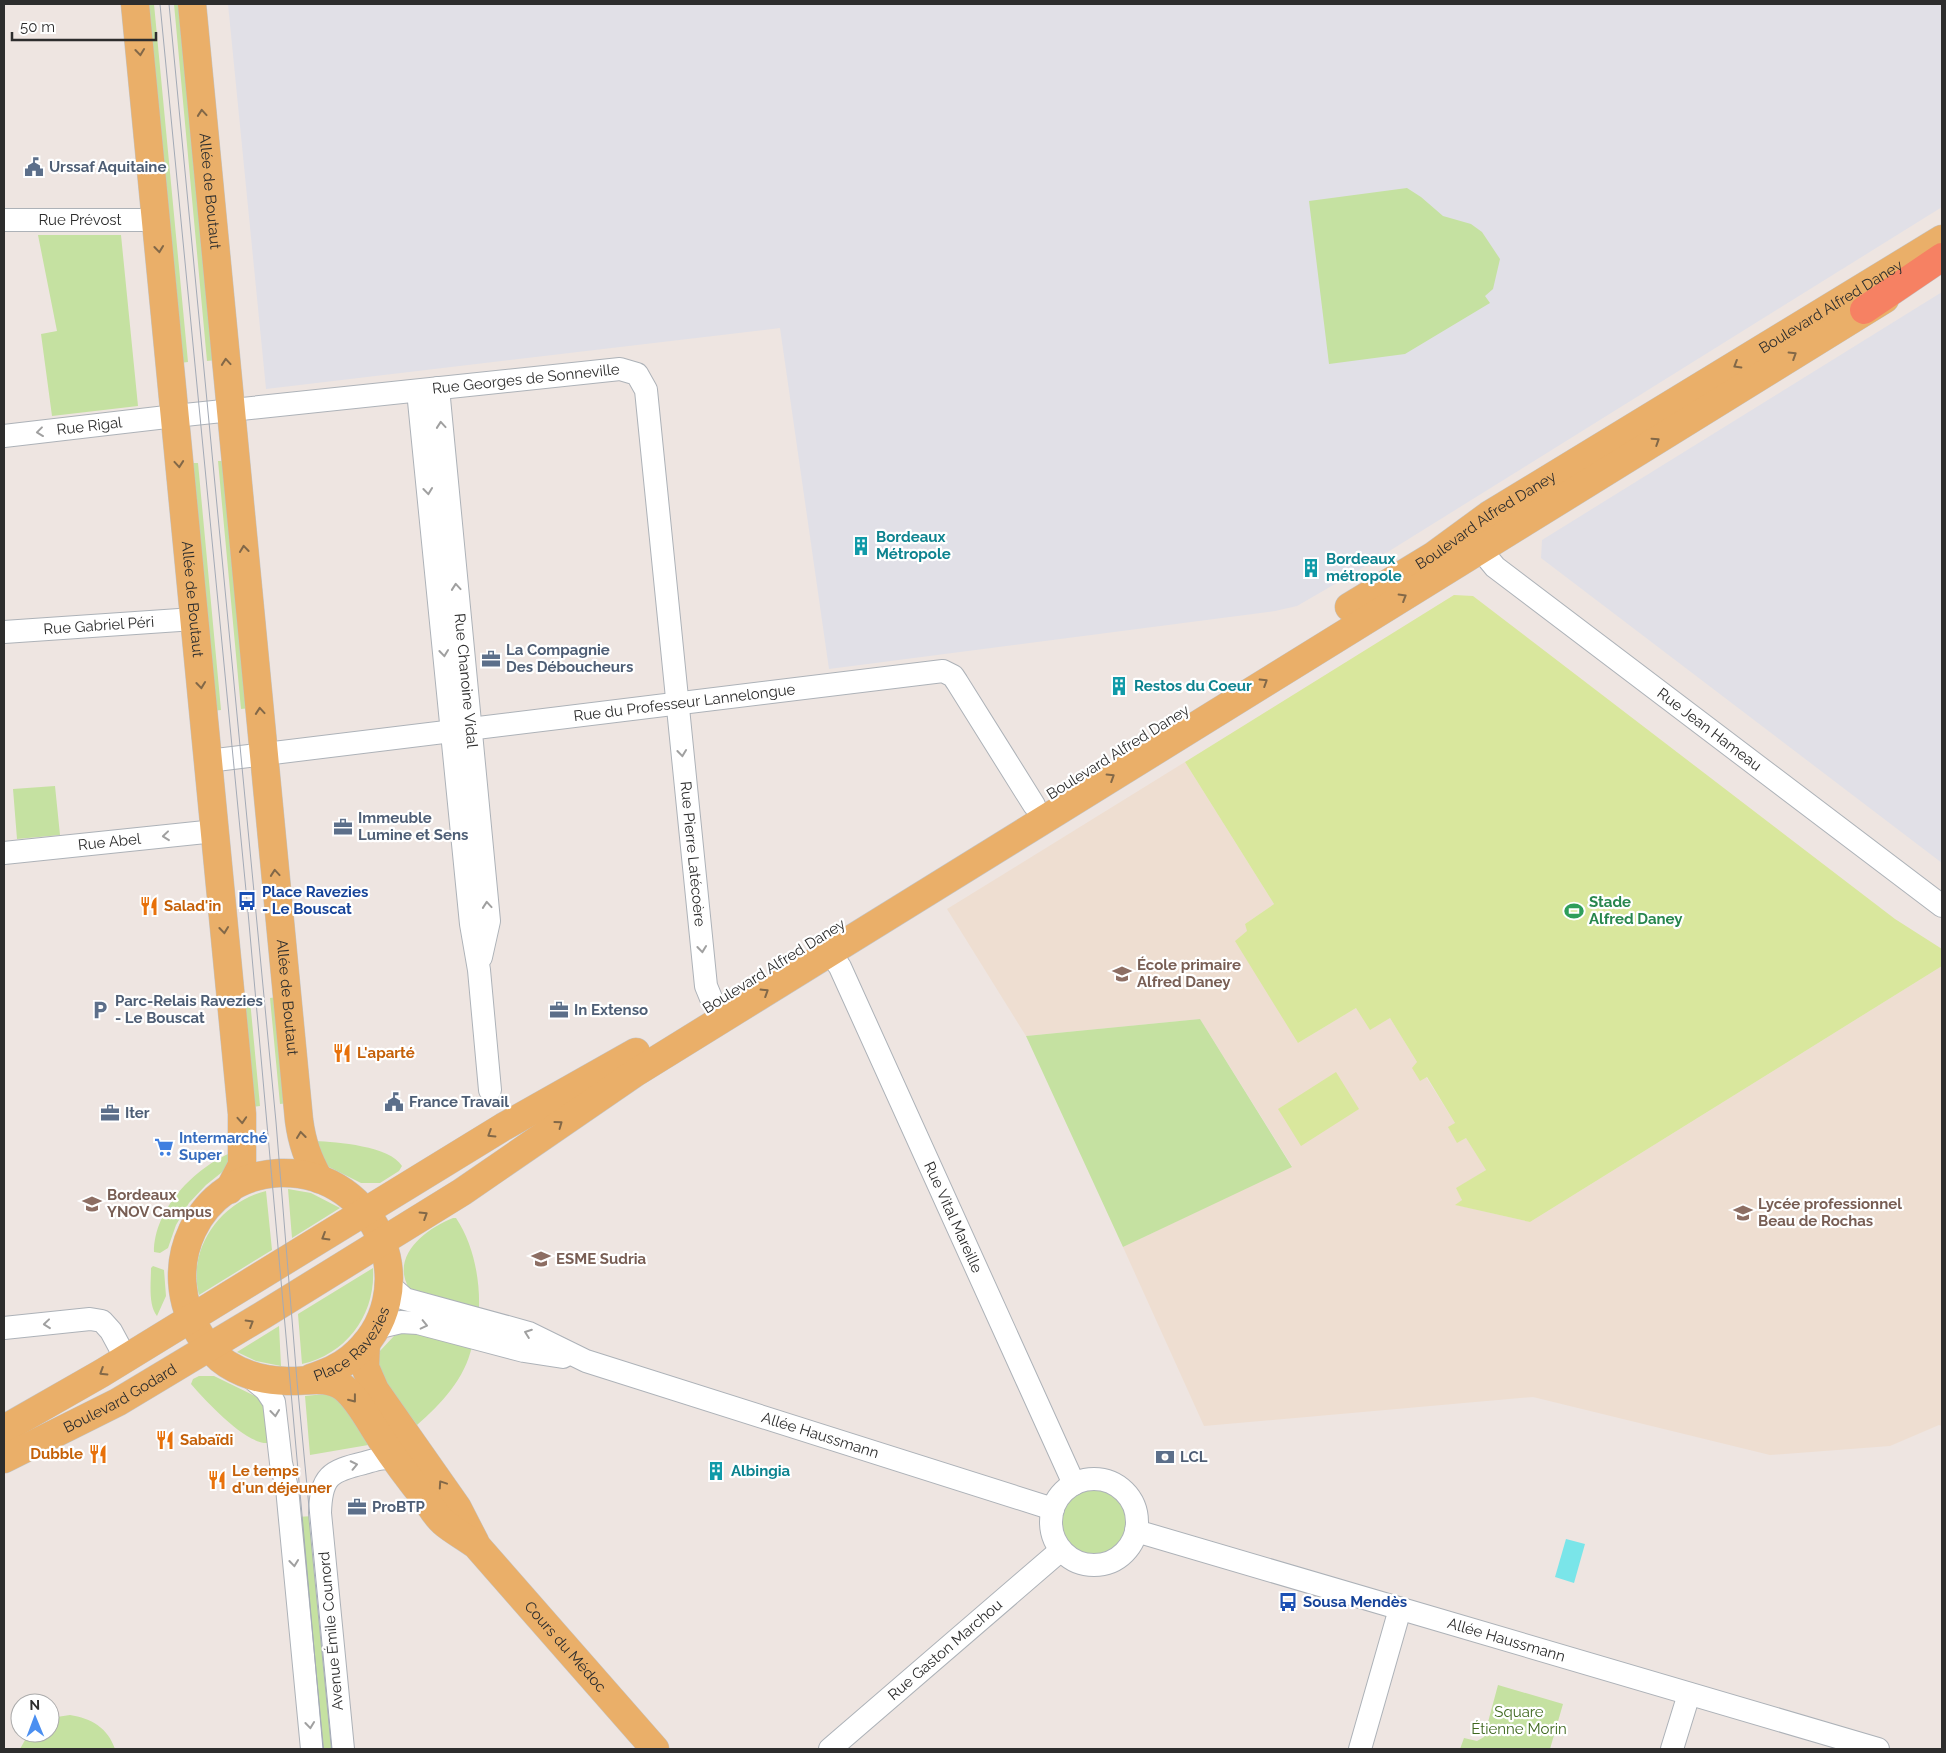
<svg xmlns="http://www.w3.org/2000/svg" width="1946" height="1753" viewBox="0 0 1946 1753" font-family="Raleway,sans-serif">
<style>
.industrial{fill:#e1e0e7}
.education{fill:#eeded1}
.green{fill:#c5e1a1}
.pitch{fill:#d9e79d}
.water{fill:#7ae5e9}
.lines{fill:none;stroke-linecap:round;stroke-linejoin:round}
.minor-casing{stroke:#adb2b8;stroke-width:24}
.major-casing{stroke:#c4c4c4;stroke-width:29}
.highway-casing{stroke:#c4c4c4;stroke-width:29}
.minor{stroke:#fff;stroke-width:22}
.major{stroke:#eaaf69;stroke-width:28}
.highway{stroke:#f68163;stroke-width:28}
.tram{stroke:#a3aab6;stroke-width:1}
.oneway{stroke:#826848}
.oneway2{stroke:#a0a0a0}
.labels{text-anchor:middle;stroke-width:4.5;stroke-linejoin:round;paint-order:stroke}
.service-label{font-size:15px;font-weight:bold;fill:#4e5e75;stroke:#fff;text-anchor:start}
.street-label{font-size:15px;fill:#2d2d2d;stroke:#fff}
.culture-label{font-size:15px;font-weight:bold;fill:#0d838f;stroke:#fff;text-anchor:start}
.transit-label{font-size:15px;font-weight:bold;fill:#164399;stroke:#fff;text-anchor:start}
.leisure-label{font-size:15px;font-weight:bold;fill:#27864d;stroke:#fff;text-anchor:start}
.food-label{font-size:15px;font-weight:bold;fill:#c56008;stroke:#fff;text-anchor:start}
.education-label{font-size:15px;font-weight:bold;fill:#785e54;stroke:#fff;text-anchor:start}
.shop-label{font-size:15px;font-weight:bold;fill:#366cbe;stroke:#fff;text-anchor:start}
.park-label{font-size:15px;fill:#3f681f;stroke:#fff}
</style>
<rect width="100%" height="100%" fill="#eee5e1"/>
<path class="industrial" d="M228,4h1714v203l-588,366 -57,33 -22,5 -446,58 -49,-341 -514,61z
M1942,292v571l-401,-305 1,-18z"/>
<path class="education" d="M1185,762l89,142 -29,20 53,119 58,-35 34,10 27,44 3,18 6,-3 29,46 2,20 9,-5 20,32 -29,18 5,12 -6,5 74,17 412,-256v460l-3,-1 -49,21 -120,9 -237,-58 -329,29 -81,-179 169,-81 -92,-147 -174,17 -79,-127z"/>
<path class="green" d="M146,4h8l34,358 -8,1z
M174,4h9l34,356 -10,1z
M1407,188l14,9 22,19 28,8 11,8 18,27 -7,30 -8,7 5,7 -85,51 -76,10 -20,-163z
M38,235h83l17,171 -86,10 -11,-82 16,-3z
M218,461h8l24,247 -9,1z
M190,463h8l23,247 -9,1z
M55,786l5,49 -43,4 -4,-50z
M278,997l10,106 -8,1 -10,-106z
M250,1000l10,106 -8,1 -11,-106z
M1200,1019l92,148 -169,80 -97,-211z
M315,1141c22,1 75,5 87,25l-3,5 -19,12h-19l-34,-17z
M233,1152l-7,17 -20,16 -17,18 -13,22 -8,23 -8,5 -6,-1c0,-43 41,-85 79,-100z
M288,1189l23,4 29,15 -48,30z
M266,1191l6,59 -73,45c-12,-47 22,-93 67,-104z
M453,1218h3c17,25 24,60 23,90l-69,-18c-21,-33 15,-61 43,-72z
M153,1266l11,4 2,26 -9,20c-9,-11 -6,-34 -6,-48z
M373,1268c3,46 -26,86 -71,96l-4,-50z
M279,1326l2,40 -25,-5 -19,-9z
M408,1331l64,15c-7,33 -31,58 -55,79l-40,-54 1,-18 16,-17z
M199,1376h15l45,22 6,6 3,39c-22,2 -63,-43 -77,-59l2,-5z
M325,1394l15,4 34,46 -64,11 -5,-59z
M1061 1523a33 33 0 1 1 66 0a33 33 0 1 1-66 0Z
M314,1516l22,233h-17l-23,-232z
M1498,1685l65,19 -13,45h-90l4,-11 13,3 7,-4z
M70,1715c21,3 38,13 45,34h-95l9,-16h21v-15z"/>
<path class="pitch" d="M1454,595l19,1 422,323 47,30v17l-412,256 -75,-17 7,-5 -6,-12 30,-18 -20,-32 -9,5 -9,-16 7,-4 -28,-46 -7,4 -8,-13 5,-6 -27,-44 -20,12 -14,-22 -58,35 -63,-102 12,-10 -2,-7 29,-20 -89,-142z
M1336,1072l23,37 -58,37 -23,-37z"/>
<path class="water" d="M1566,1539l19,5 -11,39 -19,-6z"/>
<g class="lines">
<g class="minor-casing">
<g id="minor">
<path id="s1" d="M4,220h152"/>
<path id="s2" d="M438,388l51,533 -8,36"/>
<path d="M418,391l53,533 8,46 11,120"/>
<path id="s3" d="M4,436l171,-20 445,-47 17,5 9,16 60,596 7,17"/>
<path id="s4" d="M1481,550l14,17 447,339"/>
<path id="s5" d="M4,632l190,-13"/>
<path id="s6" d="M208,761l735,-90 10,5 4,6 77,123"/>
<path id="s7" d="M4,853l211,-22"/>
<path id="s8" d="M829,951l11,16 234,517"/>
<path id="s9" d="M389,1285l16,14 124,34 57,28 467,148"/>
<path d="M4,1328l86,-9 12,2 9,10 14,26"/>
<path d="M376,1328l25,-6 17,1 106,28 39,6"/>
<path d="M248,1375l18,15 8,12 7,61 6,25 25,261"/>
<circle cx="1094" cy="1522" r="43"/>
<path id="s10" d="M1136,1531l742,218"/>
<path d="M343,1749l-23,-236c1,-37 10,-42 44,-50 11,-3 20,-7 31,-3"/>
<path id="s11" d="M830,1749l231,-199"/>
<path d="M1360,1749l40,-140"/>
<path d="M1672,1749l17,-55"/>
</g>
</g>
<g class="major-casing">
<g id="major">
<path id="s12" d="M135,4l107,1110v51l-13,25"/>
<path id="s13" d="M192,4l107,1116c3,23 9,39 20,59"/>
<path id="s14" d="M1349,607l84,-51 56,-41 453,-276"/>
<path d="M366,1343l-1,24 10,23 82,117 18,35"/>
<path id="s15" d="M311,1378c14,-5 28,-10 40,-20 77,-64 28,-188 -71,-185 -83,3 -124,96 -80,162 7,11 16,22 27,29 19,12 39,17 60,17 19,1 40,-6 57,7 15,12 26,35 37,51 14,21 29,41 45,61 5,7 10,16 17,22 9,8 22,15 33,23l179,204"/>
<path d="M4,1429l98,-56 401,-246 133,-75"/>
<path id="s16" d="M4,1459l114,-57 145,-87 199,-123 173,-119 1250,-774"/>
</g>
</g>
<g class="highway-casing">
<path id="highway" d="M1864,310l78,-53"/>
</g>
<use href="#minor" class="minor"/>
<use href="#major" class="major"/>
<use href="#highway" class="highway"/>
<path class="tram" d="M160,4l87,897 76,848
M169,4l107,1118 21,259 35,368"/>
</g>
<defs><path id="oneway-chevron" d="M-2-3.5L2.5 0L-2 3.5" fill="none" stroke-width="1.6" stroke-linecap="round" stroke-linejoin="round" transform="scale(1.25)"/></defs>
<g class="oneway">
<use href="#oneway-chevron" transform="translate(140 52) rotate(84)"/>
<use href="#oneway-chevron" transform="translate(202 113) rotate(-95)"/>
<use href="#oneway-chevron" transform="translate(159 249) rotate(84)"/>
<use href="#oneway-chevron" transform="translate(1793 355) rotate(-32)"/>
<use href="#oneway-chevron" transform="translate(226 362) rotate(-95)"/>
<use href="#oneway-chevron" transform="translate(1737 365) rotate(149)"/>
<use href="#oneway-chevron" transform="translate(1656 441) rotate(-33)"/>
<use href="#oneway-chevron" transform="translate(179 464) rotate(85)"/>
<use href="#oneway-chevron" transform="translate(244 549) rotate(-96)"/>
<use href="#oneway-chevron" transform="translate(1403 597) rotate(-31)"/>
<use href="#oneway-chevron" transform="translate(1264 682) rotate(-32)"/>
<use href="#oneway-chevron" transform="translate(201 685) rotate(84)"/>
<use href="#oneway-chevron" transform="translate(260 711) rotate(-95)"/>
<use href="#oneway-chevron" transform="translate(1111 777) rotate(-32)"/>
<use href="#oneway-chevron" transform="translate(275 873) rotate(-95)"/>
<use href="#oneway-chevron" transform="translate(224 930) rotate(84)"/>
<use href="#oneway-chevron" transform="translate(765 992) rotate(-32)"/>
<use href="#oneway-chevron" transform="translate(242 1120) rotate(86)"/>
<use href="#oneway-chevron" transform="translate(559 1124) rotate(-36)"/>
<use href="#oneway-chevron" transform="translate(491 1134) rotate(148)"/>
<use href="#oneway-chevron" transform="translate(301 1135) rotate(-97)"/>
<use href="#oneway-chevron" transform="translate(424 1215) rotate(-32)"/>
<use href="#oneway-chevron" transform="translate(325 1237) rotate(149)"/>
<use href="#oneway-chevron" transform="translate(250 1323) rotate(-31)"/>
<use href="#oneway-chevron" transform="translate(103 1372) rotate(148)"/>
<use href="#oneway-chevron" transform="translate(353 1399) rotate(52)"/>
<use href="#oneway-chevron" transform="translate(442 1484) rotate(-124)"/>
</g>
<g class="oneway2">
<use href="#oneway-chevron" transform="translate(441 425) rotate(-95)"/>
<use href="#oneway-chevron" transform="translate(40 432) rotate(173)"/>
<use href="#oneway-chevron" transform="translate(428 491) rotate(84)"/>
<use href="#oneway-chevron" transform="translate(456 587) rotate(-95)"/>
<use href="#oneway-chevron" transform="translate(444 653) rotate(84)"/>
<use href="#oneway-chevron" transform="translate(682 753) rotate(84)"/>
<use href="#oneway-chevron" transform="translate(166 836) rotate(174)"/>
<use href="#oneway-chevron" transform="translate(487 905) rotate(-95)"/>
<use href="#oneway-chevron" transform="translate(702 949) rotate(84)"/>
<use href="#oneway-chevron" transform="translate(47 1324) rotate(174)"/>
<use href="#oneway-chevron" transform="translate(424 1325) rotate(13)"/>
<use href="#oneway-chevron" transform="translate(528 1333) rotate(-160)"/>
<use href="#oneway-chevron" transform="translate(275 1413) rotate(84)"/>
<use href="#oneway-chevron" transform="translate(354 1465) rotate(-12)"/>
<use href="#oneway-chevron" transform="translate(294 1563) rotate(84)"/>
<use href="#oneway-chevron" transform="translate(310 1725) rotate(84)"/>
</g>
<defs>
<g id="civic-bare" transform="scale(1.5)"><path d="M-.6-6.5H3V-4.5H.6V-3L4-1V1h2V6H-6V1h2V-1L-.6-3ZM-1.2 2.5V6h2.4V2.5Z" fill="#5c6f8a" stroke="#fff" stroke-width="2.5" paint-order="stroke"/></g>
<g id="building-bare" transform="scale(1.5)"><path d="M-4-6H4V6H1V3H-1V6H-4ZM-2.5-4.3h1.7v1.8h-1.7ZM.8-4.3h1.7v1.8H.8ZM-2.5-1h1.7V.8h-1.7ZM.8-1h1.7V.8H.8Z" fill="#0f9aa8" stroke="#fff" stroke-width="2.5" paint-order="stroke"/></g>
<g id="office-bare" transform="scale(1.5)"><path d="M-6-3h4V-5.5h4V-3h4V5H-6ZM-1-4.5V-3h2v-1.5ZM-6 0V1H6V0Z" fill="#5c6f8a" stroke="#fff" stroke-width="2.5" paint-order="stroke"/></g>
<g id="bus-bare" transform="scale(1.5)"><path d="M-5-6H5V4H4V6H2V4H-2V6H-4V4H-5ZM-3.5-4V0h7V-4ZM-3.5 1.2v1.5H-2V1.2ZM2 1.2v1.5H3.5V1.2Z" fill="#1a4fb4" stroke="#fff" stroke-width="2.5" paint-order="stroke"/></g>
<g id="restaurant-bare" transform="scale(1.5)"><path d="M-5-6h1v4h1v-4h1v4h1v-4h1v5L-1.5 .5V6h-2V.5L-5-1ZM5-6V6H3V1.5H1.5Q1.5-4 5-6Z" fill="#e8710a" stroke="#fff" stroke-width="2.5" paint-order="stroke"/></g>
<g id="stadium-bare" transform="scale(1.5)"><path d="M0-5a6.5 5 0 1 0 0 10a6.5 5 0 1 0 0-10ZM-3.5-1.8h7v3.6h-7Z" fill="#2e9e5b" stroke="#fff" stroke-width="2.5" paint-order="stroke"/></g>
<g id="school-bare" transform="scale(1.5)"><path d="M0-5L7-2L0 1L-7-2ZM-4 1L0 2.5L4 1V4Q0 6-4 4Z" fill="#8d6e63" stroke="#fff" stroke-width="2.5" paint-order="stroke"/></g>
<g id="parking-bare" transform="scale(1.5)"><path d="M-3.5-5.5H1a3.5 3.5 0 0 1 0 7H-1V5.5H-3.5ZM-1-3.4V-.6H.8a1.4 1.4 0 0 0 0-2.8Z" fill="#5c6f8a" stroke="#fff" stroke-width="2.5" paint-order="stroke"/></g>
<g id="supermarket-bare" transform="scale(1.5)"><path d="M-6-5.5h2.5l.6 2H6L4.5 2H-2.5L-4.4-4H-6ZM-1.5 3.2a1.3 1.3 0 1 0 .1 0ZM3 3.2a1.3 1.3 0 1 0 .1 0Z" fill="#3f7fe0" stroke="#fff" stroke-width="2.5" paint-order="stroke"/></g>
<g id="university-bare" transform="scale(1.5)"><path d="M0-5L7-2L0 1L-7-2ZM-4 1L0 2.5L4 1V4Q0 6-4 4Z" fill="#8d6e63" stroke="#fff" stroke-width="2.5" paint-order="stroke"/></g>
<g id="bank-bare" transform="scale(1.5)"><path d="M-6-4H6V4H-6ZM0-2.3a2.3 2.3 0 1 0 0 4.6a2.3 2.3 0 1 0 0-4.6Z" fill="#5c6f8a" stroke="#fff" stroke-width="2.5" paint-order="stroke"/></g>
</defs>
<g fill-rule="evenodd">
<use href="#civic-bare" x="34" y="167"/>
<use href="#building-bare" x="861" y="546"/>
<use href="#building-bare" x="1311" y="568"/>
<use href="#office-bare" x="491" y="659"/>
<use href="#building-bare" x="1119" y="686"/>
<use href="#office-bare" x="343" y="827"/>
<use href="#bus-bare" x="247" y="901"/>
<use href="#restaurant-bare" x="149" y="906"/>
<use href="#stadium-bare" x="1574" y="911"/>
<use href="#school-bare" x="1122" y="974"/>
<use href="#parking-bare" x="100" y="1010"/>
<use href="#office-bare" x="559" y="1010"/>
<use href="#restaurant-bare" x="342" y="1053"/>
<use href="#civic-bare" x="394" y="1102"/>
<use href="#office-bare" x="110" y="1113"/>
<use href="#supermarket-bare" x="164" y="1147"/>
<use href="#university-bare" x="92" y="1204"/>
<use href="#school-bare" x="1743" y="1213"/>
<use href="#university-bare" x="541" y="1259"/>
<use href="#restaurant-bare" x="165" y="1440"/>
<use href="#restaurant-bare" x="98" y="1454"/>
<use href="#bank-bare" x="1165" y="1457"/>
<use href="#building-bare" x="716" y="1471"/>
<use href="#restaurant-bare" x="217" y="1480"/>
<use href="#office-bare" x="357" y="1507"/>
<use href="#bus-bare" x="1288" y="1602"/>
</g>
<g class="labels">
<g class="service-label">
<text x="49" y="172">Urssaf Aquitaine</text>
<text x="506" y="655">La Compagnie<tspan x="506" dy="17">Des Déboucheurs</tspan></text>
<text x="358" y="823">Immeuble<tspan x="358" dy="17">Lumine et Sens</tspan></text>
<text x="115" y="1006">Parc-Relais Ravezies<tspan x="115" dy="17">- Le Bouscat</tspan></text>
<text x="574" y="1015">In Extenso</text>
<text x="409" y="1107">France Travail</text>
<text x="125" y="1118">Iter</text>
<text x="1180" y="1462">LCL</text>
<text x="372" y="1512">ProBTP</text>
</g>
<g class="street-label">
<text dy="5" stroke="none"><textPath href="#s13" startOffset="188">Allée de Boutaut</textPath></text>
<text dy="5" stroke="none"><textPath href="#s1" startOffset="76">Rue Prévost</textPath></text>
<text dy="5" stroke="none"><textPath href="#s14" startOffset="568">Boulevard Alfred Daney</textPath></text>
<text dy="5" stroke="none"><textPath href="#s3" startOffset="525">Rue Georges de Sonneville</textPath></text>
<text dy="5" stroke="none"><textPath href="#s3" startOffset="86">Rue Rigal</textPath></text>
<text dy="5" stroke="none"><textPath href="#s14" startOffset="162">Boulevard Alfred Daney</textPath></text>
<text dy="5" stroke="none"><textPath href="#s12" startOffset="598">Allée de Boutaut</textPath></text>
<text dy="5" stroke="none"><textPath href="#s5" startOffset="95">Rue Gabriel Péri</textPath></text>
<text dy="5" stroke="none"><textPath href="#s2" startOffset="294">Rue Chanoine Vidal</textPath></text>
<text dy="5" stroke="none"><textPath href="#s6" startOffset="480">Rue du Professeur Lannelongue</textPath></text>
<text dy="5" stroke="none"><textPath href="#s4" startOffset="291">Rue Jean Hameau</textPath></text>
<text transform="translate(1118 752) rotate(-32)" y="5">Boulevard Alfred Daney</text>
<text dy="5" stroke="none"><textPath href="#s7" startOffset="106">Rue Abel</textPath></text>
<text dy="5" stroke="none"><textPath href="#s3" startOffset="1122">Rue Pierre Latécoère</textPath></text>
<text transform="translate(774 966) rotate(-32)" y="5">Boulevard Alfred Daney</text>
<text dy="5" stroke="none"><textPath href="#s13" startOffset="998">Allée de Boutaut</textPath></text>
<text dy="5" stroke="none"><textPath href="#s8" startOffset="294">Rue Vital Mareille</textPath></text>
<text dy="5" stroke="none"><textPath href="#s15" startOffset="55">Place Ravezies</textPath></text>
<text dy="5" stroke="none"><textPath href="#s16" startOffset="131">Boulevard Godard</textPath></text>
<text dy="5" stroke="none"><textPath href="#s9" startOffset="459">Allée Haussmann</textPath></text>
<text transform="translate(331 1631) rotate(-95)" y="5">Avenue Émile Counord</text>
<text dy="5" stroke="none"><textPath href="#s10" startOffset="386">Allée Haussmann</textPath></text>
<text dy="5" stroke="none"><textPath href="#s15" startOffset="1029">Cours du Médoc</textPath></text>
<text dy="5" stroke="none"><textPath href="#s11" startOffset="152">Rue Gaston Marchou</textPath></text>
</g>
<g class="culture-label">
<text x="876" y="542">Bordeaux<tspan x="876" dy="17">Métropole</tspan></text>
<text x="1326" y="564">Bordeaux<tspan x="1326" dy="17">métropole</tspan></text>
<text x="1134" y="691">Restos du Coeur</text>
<text x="731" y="1476">Albingia</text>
</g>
<g class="transit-label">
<text x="262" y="897">Place Ravezies<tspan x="262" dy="17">- Le Bouscat</tspan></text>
<text x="1303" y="1607">Sousa Mendès</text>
</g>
<g class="leisure-label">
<text x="1589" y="907">Stade<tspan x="1589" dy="17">Alfred Daney</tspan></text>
</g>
<g class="food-label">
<text x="164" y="911">Salad'in</text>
<text x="357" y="1058">L'aparté</text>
<text x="180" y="1445">Sabaïdi</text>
<text x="83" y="1459" text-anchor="end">Dubble</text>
<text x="232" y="1476">Le temps<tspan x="232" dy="17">d'un déjeuner</tspan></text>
</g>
<g class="education-label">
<text x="1137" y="970">École primaire<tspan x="1137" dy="17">Alfred Daney</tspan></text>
<text x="107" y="1200">Bordeaux<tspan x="107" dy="17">YNOV Campus</tspan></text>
<text x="1758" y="1209">Lycée professionnel<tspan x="1758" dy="17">Beau de Rochas</tspan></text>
<text x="556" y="1264">ESME Sudria</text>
</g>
<g class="shop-label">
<text x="179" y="1143">Intermarché<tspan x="179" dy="17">Super</tspan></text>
</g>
<g class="park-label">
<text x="1519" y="1717">Square<tspan x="1519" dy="17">Étienne Morin</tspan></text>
</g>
</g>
<rect width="1946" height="1753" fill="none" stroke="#2d2d2d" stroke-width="10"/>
<g transform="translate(35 1718) rotate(359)"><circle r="24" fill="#ffffff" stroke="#ababab"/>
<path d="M0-4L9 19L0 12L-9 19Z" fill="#4b8ff1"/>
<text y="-8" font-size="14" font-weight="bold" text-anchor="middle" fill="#2d2d2d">N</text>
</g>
<path d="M12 32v8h144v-8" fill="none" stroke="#2d2d2d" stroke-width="2.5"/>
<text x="20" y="32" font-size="15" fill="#2d2d2d" stroke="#ffffff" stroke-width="4" paint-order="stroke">50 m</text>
</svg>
